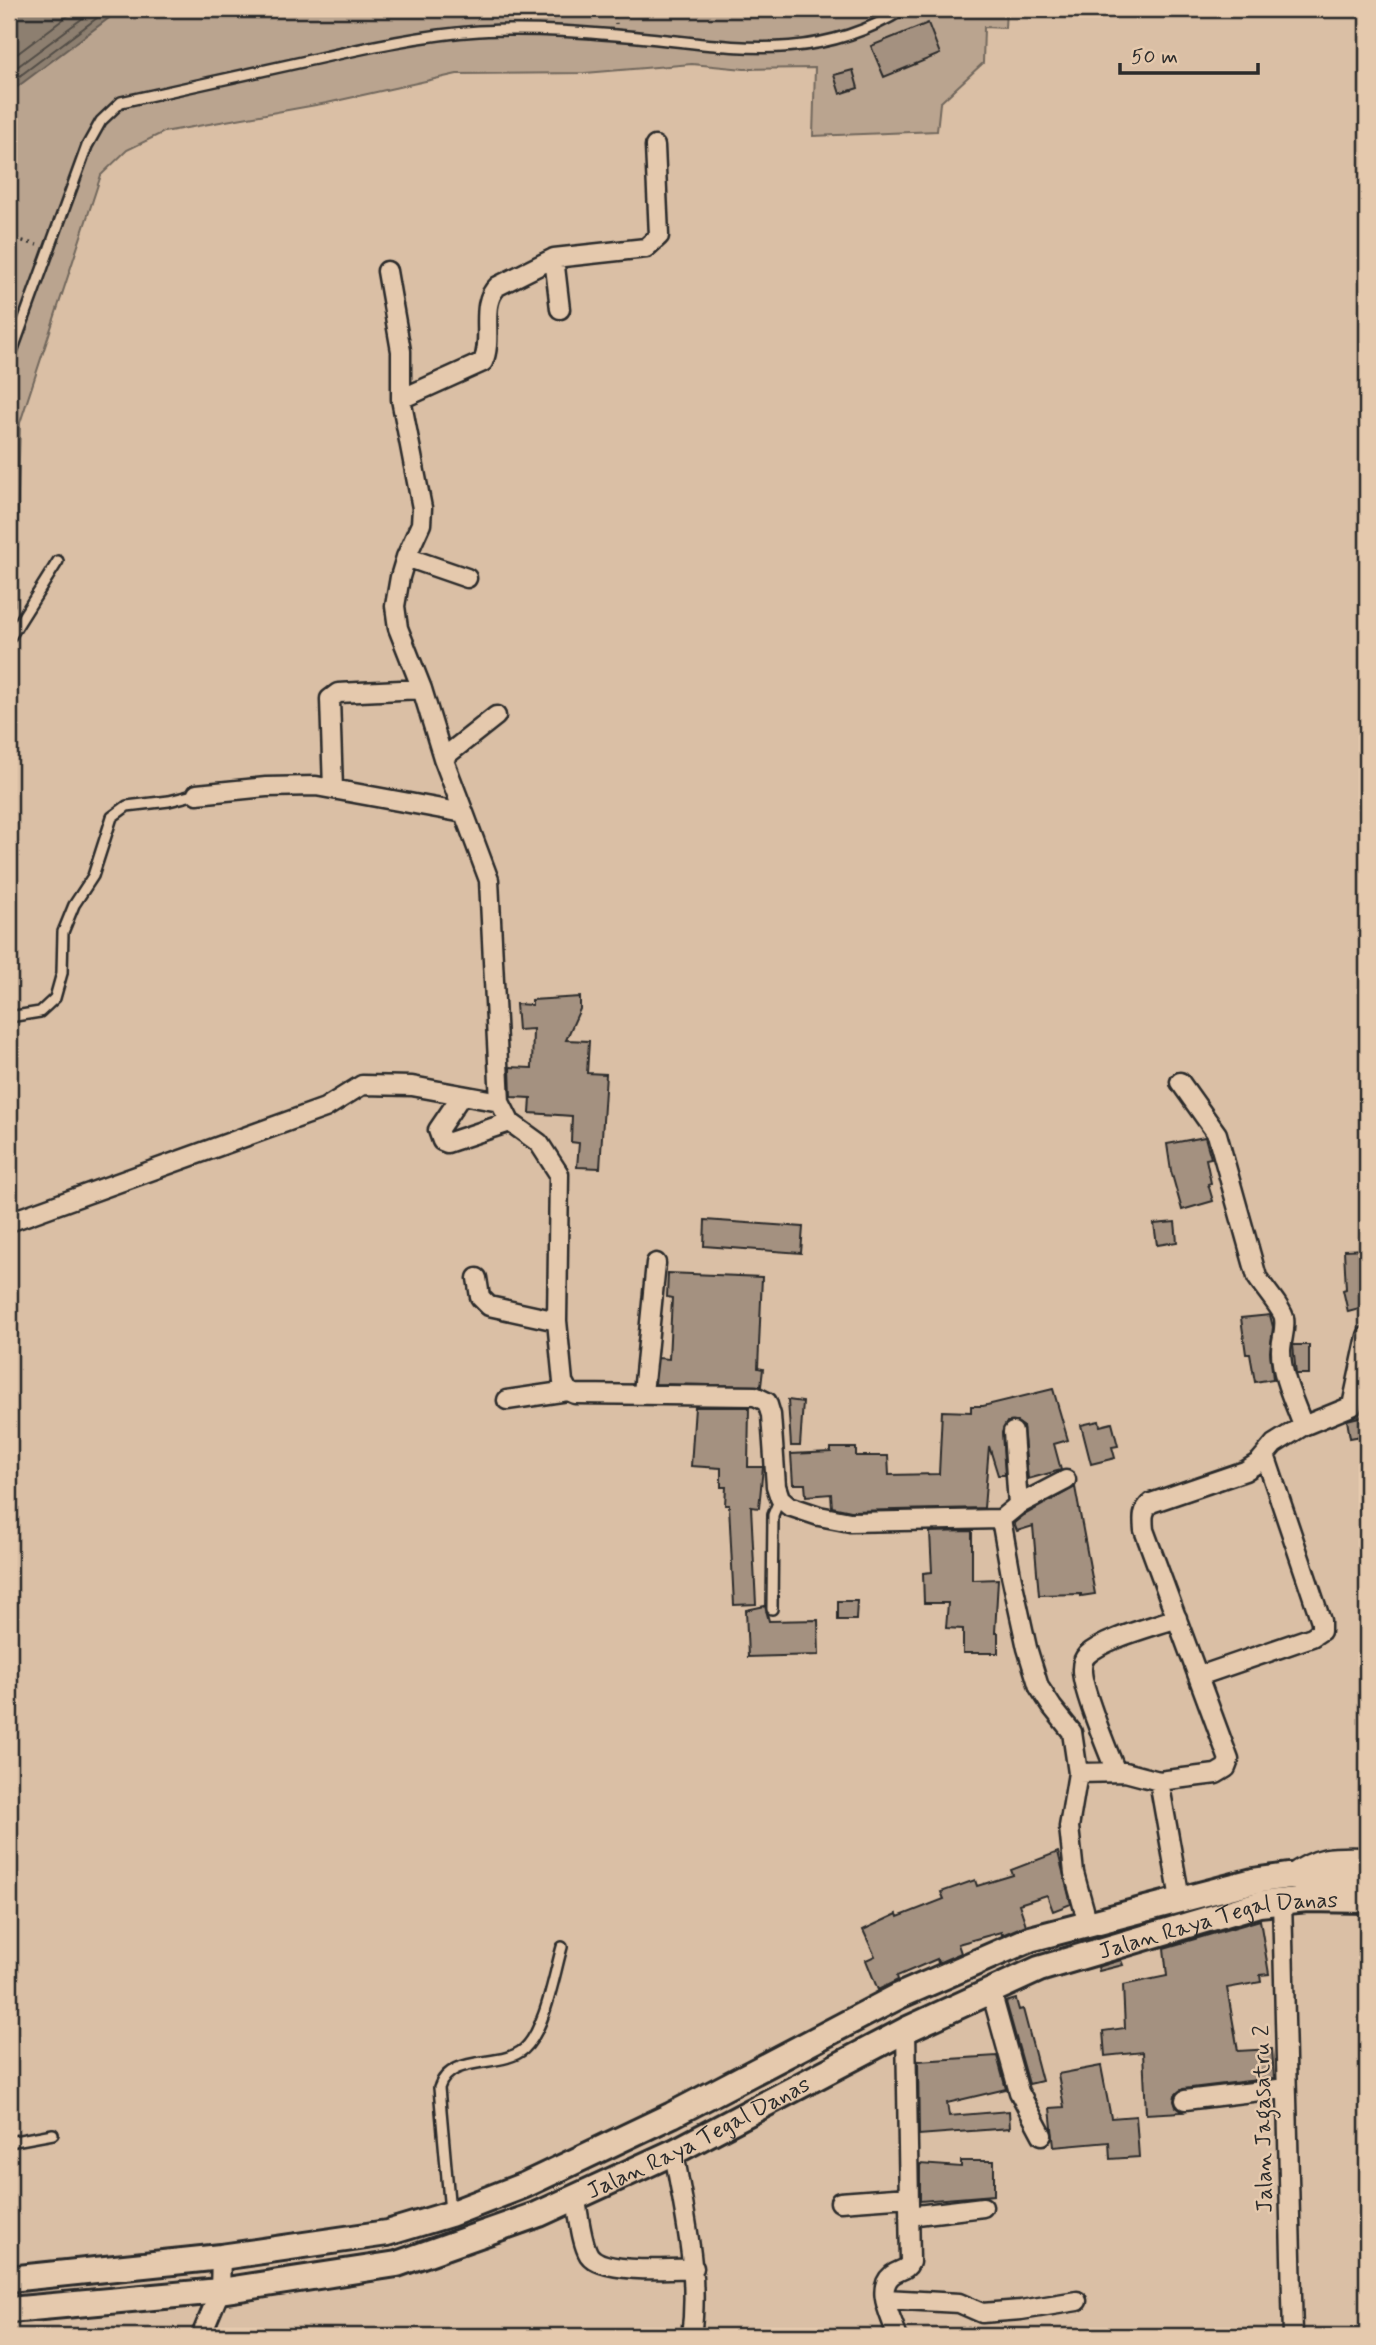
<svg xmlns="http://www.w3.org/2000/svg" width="1376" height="2345" viewBox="0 0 1376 2345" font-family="Mynerve,sans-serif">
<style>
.green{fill:#baa48f;stroke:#72685d;stroke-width:2}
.water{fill:#8d7f6f;stroke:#665d54;stroke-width:2}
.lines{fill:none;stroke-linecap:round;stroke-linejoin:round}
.shore{stroke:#524d46;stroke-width:2}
.building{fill:#a49180;stroke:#2b2b2b;stroke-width:2}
.lane-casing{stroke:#2b2b2b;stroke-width:14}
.street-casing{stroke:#2b2b2b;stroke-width:23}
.secondary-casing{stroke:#2b2b2b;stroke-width:30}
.path{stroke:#2b2b2b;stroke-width:3.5;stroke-dasharray:2 5;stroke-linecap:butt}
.lane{stroke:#e5c9ad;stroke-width:9}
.street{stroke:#e5c9ad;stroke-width:18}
.secondary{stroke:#e5c9ad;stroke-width:24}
.labels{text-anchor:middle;stroke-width:5;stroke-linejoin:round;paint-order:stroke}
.street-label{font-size:23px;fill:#2b2b2b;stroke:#e5c9ad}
</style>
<rect width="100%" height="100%" fill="#dabfa5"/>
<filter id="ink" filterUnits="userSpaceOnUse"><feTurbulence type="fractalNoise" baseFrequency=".0143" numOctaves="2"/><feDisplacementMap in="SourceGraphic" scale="14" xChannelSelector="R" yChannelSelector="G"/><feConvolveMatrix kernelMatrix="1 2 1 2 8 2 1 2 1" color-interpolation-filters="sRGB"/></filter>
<g filter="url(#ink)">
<path class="green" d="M9,9h997l-1,19 -21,-1 -1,36 -43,40 -3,28 -124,5 2,-68 -71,1 -52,-5 -107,9 -128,1 -130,29 -163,29 -37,18 -26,25 -81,248 -5,182 -6,10z"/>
<path class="water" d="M9,9h112l-112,84z
M9,194l8,21 -8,24z"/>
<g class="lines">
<path class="shore" d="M9,60l68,-51
M9,73l86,-64
M9,84l100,-75"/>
</g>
<path class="building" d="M928,23l12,31 -56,23 -13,-31z
M853,70l5,18 -18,6 -6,-19z
M580,997v12l-14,31 23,1 -2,32 19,1 -6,94 -23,-1 2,-24 -8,-1 1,-26 -42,-3 1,-15 -20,-1 -1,-30 22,1 1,-39 -15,1 -2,-26 16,1v-5z
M1205,1137l6,21 -5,1 5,24 -3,1 5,17 -31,9 -11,-39 -4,-27z
M705,1220l98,7 -2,26 -97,-7z
M1175,1222l2,20 -20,3 -3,-21z
M1367,1249v58l-19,5 -5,-22 3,-1 -2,-39z
M668,1273l94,4 -4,91 5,1 -2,17 -106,-2 3,-26 11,1 3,-61 -5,-1z
M1270,1315l3,12 -3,25 3,27 -18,3 -5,-28h-4l-5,-36z
M1293,1345h16v29h-13z
M1053,1389l15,51 -14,4 7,26 -33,9 -5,-53 -6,-4h-10l-5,11 3,42h-7l-9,-29 -5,62 -133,3 -19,-4 -1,-13 -25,2 -1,-12h-12l-2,-30 40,-2v-4h25v8h32l1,19 50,-1 3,-63 29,1v-6h12z
M788,1400l15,2 -3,44h-9z
M695,1407h54l-1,60h15l-4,41 -8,-1 5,97 -22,1 -5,-100h-4l1,-18h-5v-19l-30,-2z
M1367,1415v20l-17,3 -3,-18z
M1099,1421l1,5 12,-3 6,23 -6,1 3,11 -24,6 -10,-39z
M1075,1487l20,107 -14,2v-2l-42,1 -6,-69 -16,5 -3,-8 10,-8z
M972,1531v49l26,-1 -3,54h3v20h-35v-24l-17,-1 2,-25h-24l-1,-30 9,-1 -2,-40z
M838,1601h19l-1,19h-18z
M765,1606l4,15 49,-1 1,35 -71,2 -2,-47z
M1058,1852l13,52 -18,7 -6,-16 -28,9 7,21 -24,10 -1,-3 -43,12 3,9 -23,10 -1,-4 -40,17 1,4 -20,10 -12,-30 9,-4 -12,-26 34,-16 1,3 46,-18 -3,-7 34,-12 2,6 36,-11 -2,-5z
M1260,1920l9,54 -9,1 1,7 -34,6 11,63 34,-2 2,29 -91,11 -8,6 -1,6 2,6 7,5 -37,2 -3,-62 -38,4 -2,-25 22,-3 -2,-43 44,-9 -3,-28z
M1121,1960l2,5 -24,6 -1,-4z
M1016,1999l3,11 4,-1 19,72 -13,3 -23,-82z
M997,2056l9,33 -59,14 2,13 60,-5 1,17 -91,7 -1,-74z
M1101,2066l10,52 25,-2 3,41 -29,2 -1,-17 -55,5 -4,-39 14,-1 -6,-33z
M961,2161h33v34l-74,6v-37l41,3z"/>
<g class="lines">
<g class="lane-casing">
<path id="lane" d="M9,360l78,-214 14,-25 20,-19c60,-13 121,-27 181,-40 58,-13 117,-27 177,-31 45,-3 92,0 137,4 105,8 192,34 288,-26
M9,639l49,-78
M9,1017l31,-5 15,-14 7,-25 1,-41 11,-27 19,-29 19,-59 15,-11 42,-5 28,-7
M772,1609l1,-94 7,-17
M9,2142l44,-8
M450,2212l-11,-124c11,-35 62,-19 85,-39 21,-19 30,-74 38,-102"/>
</g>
<g class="street-casing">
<path id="street" d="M554,258l92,-10 13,-12 -4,-90
M387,271l14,80v48l21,109 -1,16 -15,33
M401,399l82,-37c11,-24 -5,-58 15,-76l56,-28 6,51
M443,758l53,-42
M333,789l-3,-90 8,-6 84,-4
M197,794l69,-7 50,-1 148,27 25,67 11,222 10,20 29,21 20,31 -2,147 6,61 5,9 7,3 180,2 12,6 4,13 5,71 4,12 9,8 30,10 31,6 151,-3 10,56 16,73 12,39 13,20 20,25 6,41 -9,54 5,46 14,51
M464,813l-21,-55 -21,-69 -24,-61 -3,-22 5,-29 6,-20 61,21
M1180,1082l37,52 40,143c6,10 26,33 27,41 2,12 -3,22 -3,33 0,25 14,52 22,75
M461,1096l-23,34 4,11 5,2 63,-21
M9,1222l316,-114 37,-23 50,1 88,16
M477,1278l3,19 9,9 68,15
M643,1393l13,-130
M507,1400l61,-9
M1013,1432l5,73
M1001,1519l17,-14 48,-25
M1199,1676l113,-39 9,-6v-10l-56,-166
M1116,1772c-8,-21 -35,-84 -34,-103 0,-5 2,-11 5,-14 16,-16 68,-29 90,-37
M1078,1773l47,-1 34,9 57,-7 10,-6 3,-8 -85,-230c-1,-11 -2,-20 7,-27l94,-32 14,-9 15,-18 29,-18 49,-20 15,-70
M1159,1781l21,118
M1289,1876c29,-21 44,-20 78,-19
M1282,1900l11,436
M991,1991l28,101 23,43
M1185,2100l101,-12
M674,2152c10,61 26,122 17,184
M575,2197c4,16 6,45 14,58 13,19 83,14 105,13
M840,2202l68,-5
M909,2216l74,-9
M885,2299l74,4 23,10 39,-3 56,-9
M201,2336l19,-45 1,-34
M897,2336c-4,-17 -23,-46 -5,-61 8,-6 14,-4 18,-13l-4,-232"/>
</g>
<g class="secondary-casing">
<g id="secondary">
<path d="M9,2279l212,-22 166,-24 63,-19 75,-29 147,-70 227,-119 131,-57 223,-58 36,-5h78"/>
<path id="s1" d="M9,2310l211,-19 177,-27 142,-50 135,-62 232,-122 133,-61 220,-65 48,-5 60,1"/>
</g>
</g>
<path class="path" d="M615,9l1,15
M9,237l28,8"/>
<use href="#lane" class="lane"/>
<use href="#street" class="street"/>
<use href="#secondary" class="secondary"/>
</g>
</g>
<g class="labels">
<g class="street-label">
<text dy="8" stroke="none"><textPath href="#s1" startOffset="1284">Jalan Raya Tegal Danas</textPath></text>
<text transform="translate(1262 2119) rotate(-91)" y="8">Jalan Jagasatru 2</text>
<text dy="8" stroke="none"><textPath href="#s1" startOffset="718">Jalan Raya Tegal Danas</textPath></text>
</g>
</g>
<rect width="1376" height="2345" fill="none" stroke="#e5c9ad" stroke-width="35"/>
<rect x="18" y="18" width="1341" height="2310" fill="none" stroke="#2b2b2b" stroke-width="2.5" filter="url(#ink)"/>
<path d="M1120 63v10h138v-10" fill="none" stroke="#2b2b2b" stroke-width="3.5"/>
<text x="1131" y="63" font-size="21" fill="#2b2b2b" stroke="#e5c9ad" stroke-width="5" paint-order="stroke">50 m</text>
</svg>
